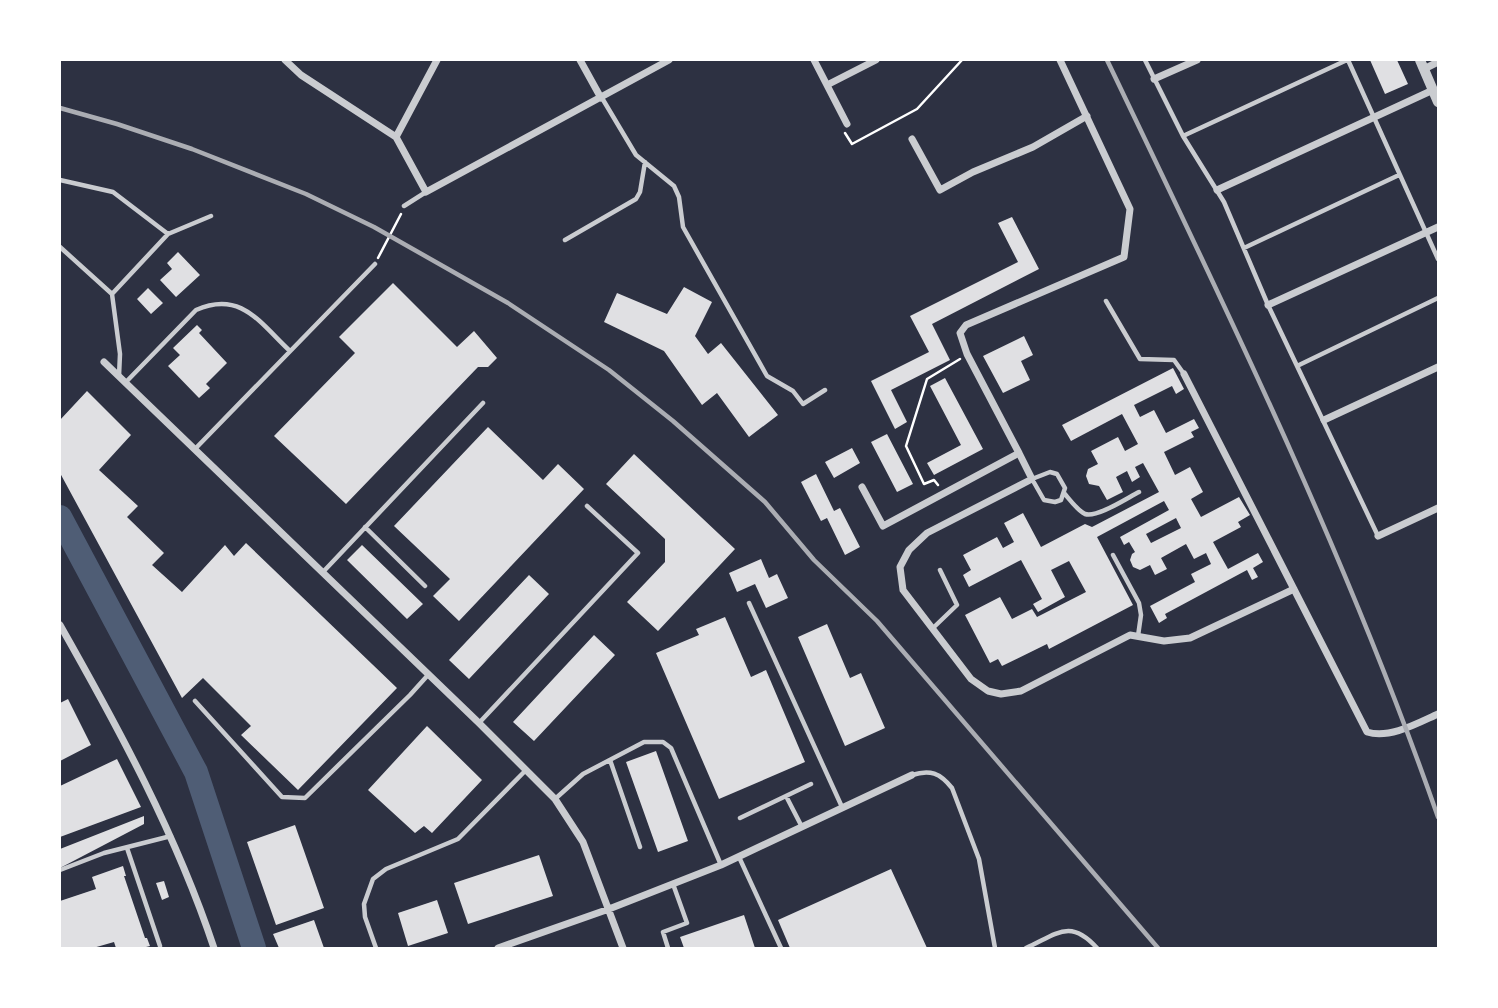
<svg xmlns="http://www.w3.org/2000/svg" width="1498" height="1008" viewBox="0 0 1498 1008" font-family="Manrope,sans-serif">
<style>
.lines{fill:none;stroke-linecap:round;stroke-linejoin:round}
.river{stroke:#4f5d75;stroke-width:24}
.building{fill:#e0e0e3;fill-rule:evenodd}
.path{stroke:#fff;stroke-width:2.5}
.service{stroke:#caccd0;stroke-width:4.5}
.minor{stroke:#caccd0;stroke-width:7}
.tertiary{stroke:#caccd0;stroke-width:10}
.rail{stroke:#abadb3;stroke-width:4.5}
</style>
<rect width="100%" height="100%" fill="#2d3142"/>
<g class="lines">
<path class="river" d="M60,517l136,255 58,176"/>
</g>
<path class="building" d="M1370,60h27l11,24 -23,10z
M1012,217l27,52 -107,55 18,36 -59,30 16,32 -12,7 -24,-48 58,-29 -19,-36 108,-54 -20,-39z
M178,252l22,23 -24,22 -16,-17 12,-11 -5,-6z
M393,283l64,64 17,-16 23,27 -9,9h-10l-132,137 -72,-68 81,-83 -16,-16z
M684,287l28,15 -17,34 13,18 13,-11 57,72 -29,22 -32,-44 -15,12 -38,-54 -60,-29 13,-29 50,21z
M148,288l15,15 -12,11 -14,-15z
M197,325l5,5 -3,3 28,30 -21,21 4,4 -11,10 -31,-32 12,-11 -7,-7z
M1024,336l9,19 -12,6 9,19 -27,13 -20,-37z
M1173,368l11,21 -8,5 -4,-8 -38,19 6,12 14,-7 12,23 28,-14 5,9 -8,4 3,5 -30,15 11,23 15,-8 13,25 -12,7 10,18 38,-20 11,18 -12,7 3,5 -28,15 15,27 30,-16 5,9 -10,6 5,9 -6,3 -5,-10 -82,44 2,4 -8,5 -9,-17 45,-24 -4,-8 20,-10 -5,-11 -12,6 -8,-15 -25,14 6,11 -12,6 -5,-10 -10,5 -7,-3 -3,-7 2,-6 3,-2 -6,-10 -5,3 -4,-8 49,-27 -5,-9 -67,36 36,68 -84,44 -2,-5 -45,22 -4,-7 -8,4 -25,-48 35,-18 12,22 20,-10 5,8 49,-25 -17,-31 -18,9 14,27 -27,15 -5,-8 9,-5 -21,-39 -52,27 -6,-12 8,-5 -8,-15 34,-18 6,11 11,-6 -10,-19 19,-10 18,34 44,-23 7,3 67,-35 -16,-29 -8,4 5,10 -8,5 -5,-11 -11,6 7,15 -16,8 -8,-14 -10,-2 -3,-8 2,-7 10,-5 -7,-13 27,-14 7,14 13,-7 -16,-30 -51,27 -9,-16zM1176,518l5,10 -30,15 -5,-9z
M945,378l38,71 -49,26 -7,-12 34,-18 -31,-59z
M87,391l44,44 -32,35 39,36 -11,11 37,36 -12,12 30,27 43,-47 9,11 12,-13 151,145 -99,102 -57,-55 10,-9 -48,-48 -21,20 -122,-225v-53z
M488,427l55,53 15,-16 26,25 -125,132 -26,-25 17,-17 -56,-53z
M887,434l26,50 -16,8 -26,-50z
M852,448l8,15 -26,15 -9,-16z
M634,454l101,95 -77,82 -31,-29 38,-40v-23l-59,-55z
M816,474l18,37 6,-3 20,39 -15,8 -18,-37 -6,3 -20,-39z
M362,545l61,59 -16,15 -60,-59z
M761,559l8,19 8,-4 11,24 -22,10 -11,-24 -18,8 -8,-19z
M529,575l20,19 -80,85 -20,-19z
M725,617l26,60 15,-7 39,92 -86,37 -63,-146 43,-18 -3,-6z
M827,624l23,54 11,-5 24,55 -40,18 -47,-109z
M594,635l21,20 -81,86 -21,-19z
M68,699l23,46 -31,16v-58z
M427,726l55,54 -50,53 -8,-7 -9,7 -47,-43z
M656,751l32,90 -30,11 -32,-90z
M117,759l24,48 -81,30v-51z
M144,816v8l-84,44v-19z
M295,825l29,83 -48,17 -29,-83z
M539,855l14,41 -85,28 -14,-41z
M123,866l3,10h-2l21,62h2l3,8 -8,2h-26l-2,-6 -21,6h-33v-47l36,-12 -4,-12z
M891,869l36,79h-137l-12,-28z
M164,881l5,16 -7,3 -6,-17z
M437,900l11,33 -40,13 -10,-33z
M744,915l11,33h-71l-4,-11z
M314,920l10,28h-45l-6,-14z"/>
<g class="lines">
<path class="path" d="M845,133l7,11 65,-35 45,-49
M378,258l23,-44
M938,485l-4,-5 -10,4 -18,-38 21,-67 33,-20"/>
<path class="service" d="M1145,60l38,76 41,66 44,103 110,231
M1348,60l90,199
M602,98l34,57 38,31 5,11 4,30 84,149 26,15 10,13 22,-14
M1183,136l164,-76
M60,180l53,12 55,42
M404,206l22,-14
M565,240l71,-41 4,-7 5,-30
M60,247l52,47
M1244,248l155,-73
M1106,301l34,58 34,1 10,14
M1297,366l141,-68
M119,376l1,-22 -8,-60 56,-60 43,-18
M126,382l70,-72c45,-20 64,13 94,41
M195,449l180,-185
M1050,472l7,2 8,14 -4,12 -6,2 -11,-2 -12,-21z
M1064,493c6,7 13,17 21,21 12,4 42,-16 54,-22
M365,527l60,59
M1113,555l26,48 2,12 -3,21
M323,572l160,-169
M749,603l93,204
M933,628l24,-23 -17,-35
M195,701l87,96 23,1 105,-103 18,-20
M479,723l159,-170 -51,-47
M610,760l30,87
M912,775c18,-6 28,-2 40,13l27,71 16,89
M786,796l16,31
M555,799l28,-25 61,-32h19l8,6 50,117
M740,818l71,-34
M127,848l33,98
M739,857l42,91
M60,870l44,-17 67,-17
M376,948l-11,-31 -1,-13 9,-25 13,-10 72,-30 68,-69
M668,948l-5,-16 24,-9 -14,-39
M1026,948c31,-14 44,-30 71,0"/>
<path class="minor" d="M285,60l16,15 95,62 30,55 243,-132
M580,60l21,38
M814,60l33,64
M1424,69l14,-7
M1154,79l43,-19
M827,85l49,-25
M396,137l41,-77
M912,139l28,51 33,-18 60,-25 54,-31
M1217,190l216,-100
M1268,305l170,-78
M104,362l375,361 76,76 28,43 40,106
M1184,374l183,358c23,7 51,-9 71,-18
M1324,420l114,-53
M1019,453l13,26 -105,54 -18,17 -9,17 3,23 68,89 17,12 13,3 20,-3 109,-56 34,6 26,-3 104,-49
M862,487l21,39 136,-73 -52,-99 -7,-21 6,-8 158,-68 6,-48 -70,-149
M1378,536l60,-28
M60,625c59,104 116,209 154,323
M498,948l111,-39 112,-44 191,-90"/>
<path class="tertiary" d="M1420,60l18,42"/>
<path class="rail" d="M1107,60c119,248 240,496 331,757
M60,108l57,16 75,25 114,45 68,33 134,76 101,67 64,51 92,81 49,58 63,61 281,327"/>
</g>
<rect width="1498" height="1008" fill="none" stroke="#ffffff" stroke-width="122"/>
</svg>
